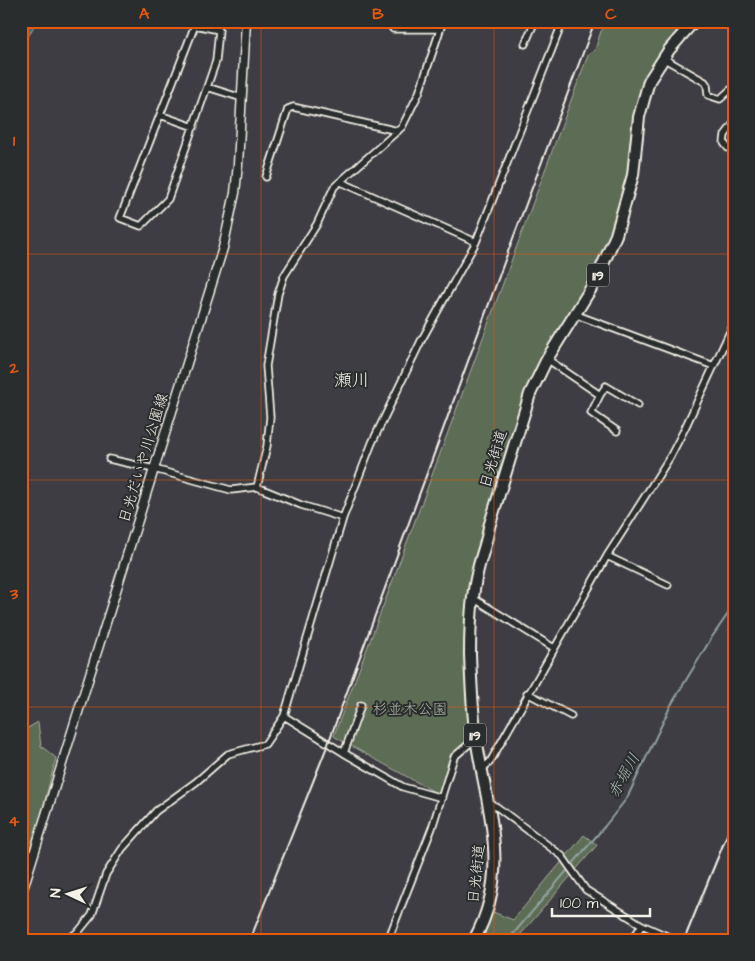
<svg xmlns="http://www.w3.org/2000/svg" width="755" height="961" viewBox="0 0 755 961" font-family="'Architects Daughter','Klee One',sans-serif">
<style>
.green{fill:#5d6c54;stroke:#a8ae9e}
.water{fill:#4d6b70;stroke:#90a1a0}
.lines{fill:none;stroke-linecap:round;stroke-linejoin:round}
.stream{stroke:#90a1a0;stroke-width:2}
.minor-casing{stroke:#f4f1e8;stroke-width:9}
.secondary-casing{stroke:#f4f1e8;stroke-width:11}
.trunk-casing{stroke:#f4f1e8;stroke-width:14}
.minor{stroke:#2a2d2e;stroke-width:5.5}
.secondary{stroke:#2a2d2e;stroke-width:8}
.trunk{stroke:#2a2d2e;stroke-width:10}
.rail{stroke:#f4f1e8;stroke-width:2}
.grid{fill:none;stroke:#e8590c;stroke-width:1;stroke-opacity:0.55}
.labels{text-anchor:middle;stroke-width:4;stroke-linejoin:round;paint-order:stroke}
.shield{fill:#2a2d2e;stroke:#b7b6b0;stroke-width:1}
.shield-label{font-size:14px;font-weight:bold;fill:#f4f1e8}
.street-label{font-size:15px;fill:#f4f1e8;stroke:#2a2d2e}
.park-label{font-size:15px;fill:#b0b5a5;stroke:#2a2d2e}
.water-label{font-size:16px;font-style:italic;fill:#a9b5b2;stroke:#2a2d2e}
.quarter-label{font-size:18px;fill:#f4f1e8;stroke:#2a2d2e}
.neatline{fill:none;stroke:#e8590c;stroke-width:2}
.grid-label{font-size:16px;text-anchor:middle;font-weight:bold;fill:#e8590c}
</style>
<rect width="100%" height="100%" fill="#3e3d43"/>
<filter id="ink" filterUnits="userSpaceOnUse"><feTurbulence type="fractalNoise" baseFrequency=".02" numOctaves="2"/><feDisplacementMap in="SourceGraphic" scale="10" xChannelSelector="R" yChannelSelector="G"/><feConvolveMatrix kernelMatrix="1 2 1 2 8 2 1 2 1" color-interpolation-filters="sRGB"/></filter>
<g filter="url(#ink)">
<path class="green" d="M610,21h80l-42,56 -16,97 -29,86 -43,66 -27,53 -46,139 -19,76 6,143 -22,19 -12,39 -105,-58 -1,-2c87,-226 169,-454 254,-680l7,-5 6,-19z
M38,722l3,24 15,12 -15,57 -20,62v-145z
M584,835l13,10 -81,95h-34l11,-28 20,8z"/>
<path class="water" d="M21,21h16l-16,28z"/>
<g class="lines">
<path class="stream" d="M508,940l97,-114 22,-28 44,-93 41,-68 22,-32"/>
<g class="minor-casing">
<path id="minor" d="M392,21l-1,5 2,3h47
M195,25l24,5 -3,31 -48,138 -27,27 -21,-8z
M731,29l2,-8
M525,44l10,-23
M663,58l42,24 2,3 1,10 12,4 10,-9h4
M207,87l35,11
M160,115l34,12
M734,123l-9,12 -1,8 4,5 6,2
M266,177l22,-68 5,-2 105,24
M341,182l135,60
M574,314l140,52
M547,359l53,36 -9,18 26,18
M600,395l6,-9 32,19
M109,459l45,10 77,21 26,-3 44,18 42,13
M257,487l10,-41 3,-29 -4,-51 12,-72 6,-18 33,-52 17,-37 68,-60 17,-34 24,-72
M607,556l61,29
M473,598l81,50
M527,693l44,23
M284,716l59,-198 29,-75 49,-102 55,-99 87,-221
M344,753l17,-48
M482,769l8,-7 117,-206 63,-99 14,-27 50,-107
M489,803l8,4 65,49 24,34 56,35 34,15
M67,940l12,-9 13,-16 14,-41 16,-25 34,-38 40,-29 32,-28 37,-10 19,-28 60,37 59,34 39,11
M388,940l44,-112 22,-71 22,-19
M632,940l10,-15"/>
</g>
<g class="secondary-casing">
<path id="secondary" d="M21,895l202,-647 12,-55 3,-29 8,-143"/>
</g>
<g class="trunk-casing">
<path id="trunk" d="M474,940c39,-70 12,-132 2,-203 -4,-28 -5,-56 -6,-83 0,-27 1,-54 7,-80 3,-16 10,-31 12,-47l41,-133 17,-35 48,-77 21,-47 17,-60 6,-58 10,-36 20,-31 25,-29"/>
</g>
<use href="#minor" class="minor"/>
<use href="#secondary" class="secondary"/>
<use href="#trunk" class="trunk"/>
<path class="rail" d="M250,940l78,-196 181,-495 86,-228
M684,940l50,-122"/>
</g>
</g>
<path class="grid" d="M261,21v919M494,21v919M21,254h713M21,480h713M21,707h713"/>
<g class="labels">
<g class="shield">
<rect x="587" y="263.5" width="22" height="23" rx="4"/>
<rect x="464" y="723.5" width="22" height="23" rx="4"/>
</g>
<g class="shield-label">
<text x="598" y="280">119</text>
<text x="475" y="740">119</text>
</g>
<g class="street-label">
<text transform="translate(143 458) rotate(-73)" y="5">日光だいや川公園線</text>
<text transform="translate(493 459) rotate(-73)" y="5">日光街道</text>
<text transform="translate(476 874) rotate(-84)" y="5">日光街道</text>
</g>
<g class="park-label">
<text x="410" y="714">杉並木公園</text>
</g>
<g class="water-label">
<text transform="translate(623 775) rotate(-61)" y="6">赤堀川</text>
</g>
<g class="quarter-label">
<text x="352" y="386">瀬川</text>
</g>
</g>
<rect width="755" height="961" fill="none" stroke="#2a2d2e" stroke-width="55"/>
<g transform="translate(68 894) rotate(274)" stroke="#2a2d2e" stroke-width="4" paint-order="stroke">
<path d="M0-4L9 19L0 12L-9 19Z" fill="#f4f1e8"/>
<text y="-8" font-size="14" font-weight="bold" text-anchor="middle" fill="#f4f1e8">N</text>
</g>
<path d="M552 908v8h98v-8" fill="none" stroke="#f4f1e8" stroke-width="2.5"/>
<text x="560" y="908" font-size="15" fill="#f4f1e8" stroke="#2a2d2e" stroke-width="4" paint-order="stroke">100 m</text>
<rect x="28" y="28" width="700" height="906" class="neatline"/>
<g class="grid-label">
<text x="144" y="19">A</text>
<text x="378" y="19">B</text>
<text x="611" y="19">C</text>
<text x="14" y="146">1</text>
<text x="14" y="373">2</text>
<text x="14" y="599">3</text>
<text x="14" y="826">4</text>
</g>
</svg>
